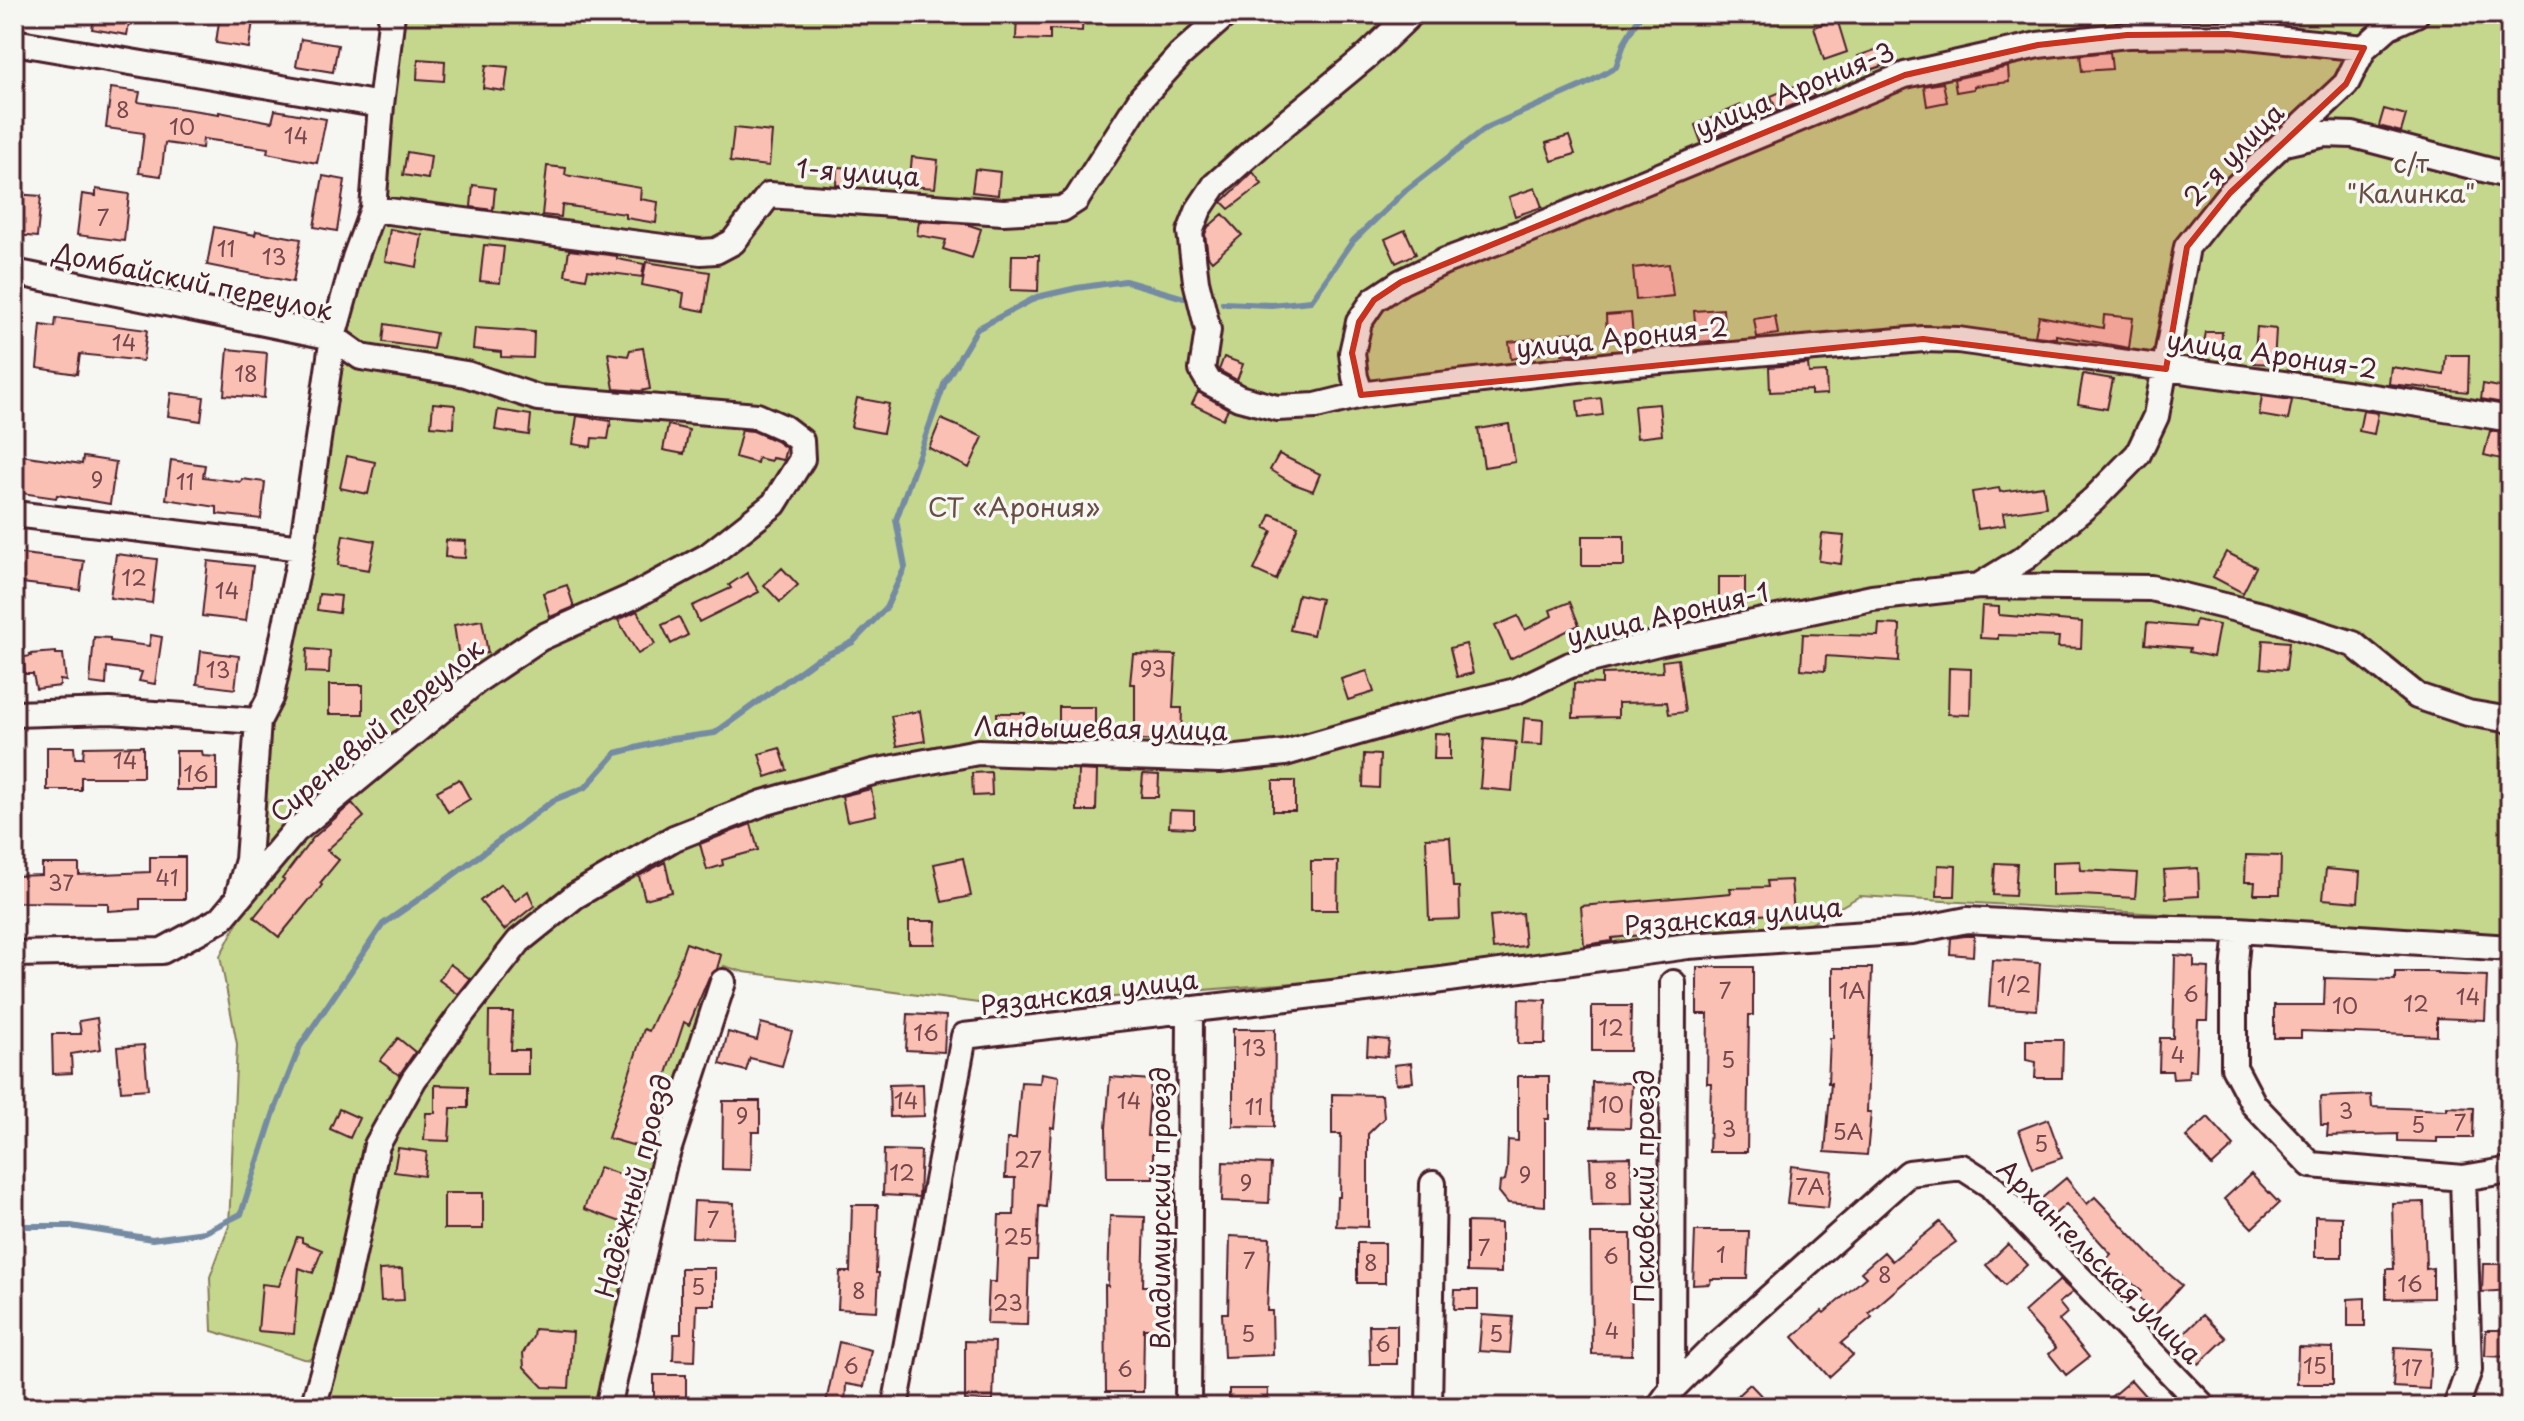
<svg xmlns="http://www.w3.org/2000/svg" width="2524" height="1421" viewBox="0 0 2524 1421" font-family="'Playpen Sans',sans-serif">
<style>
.green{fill:#c4d78c;stroke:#877b5c;stroke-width:2}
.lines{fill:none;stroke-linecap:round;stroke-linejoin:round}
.stream{stroke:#758ba3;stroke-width:6}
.building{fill:#fac0b4;stroke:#4a1f2b;stroke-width:2}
.street-casing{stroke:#4a1f2b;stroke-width:30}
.street{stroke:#f6f6f2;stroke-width:24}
.marked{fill:#c8321e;fill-opacity:0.2;stroke:#c8321e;stroke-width:6;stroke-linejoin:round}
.labels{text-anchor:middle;stroke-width:7;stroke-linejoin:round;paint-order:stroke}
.number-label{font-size:22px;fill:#76474d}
.street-label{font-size:26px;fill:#4a1f2b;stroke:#f6f6f2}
.park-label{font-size:26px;fill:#684d43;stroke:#f6f6f2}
</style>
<rect width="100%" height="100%" fill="#f6f6f2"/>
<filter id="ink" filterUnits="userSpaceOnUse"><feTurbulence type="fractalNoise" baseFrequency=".0125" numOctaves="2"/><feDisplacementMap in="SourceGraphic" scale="16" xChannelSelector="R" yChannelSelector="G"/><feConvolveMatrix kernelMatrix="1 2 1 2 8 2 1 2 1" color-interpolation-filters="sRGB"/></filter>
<g filter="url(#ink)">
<path class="green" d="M399,14h2111v921l-650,-39 -87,49 -772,61 -257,-34 -20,-6 -56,148 -71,293h-272l14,-45 -35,-3 -92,-28 -2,-54 19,-51 8,-182 -17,-88 22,-42 15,-58 11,-120 24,-103 74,-388z"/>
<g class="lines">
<path class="stream" d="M1223,303l48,2 40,-4 42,-60 53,-51 80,-62 98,-43 32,-18 9,-26 16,-27
M14,1226h57l81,13 53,-7 36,-18 33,-102 26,-66 83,-122 62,-43 109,-81 32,-13 30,-34 55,-14 44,-6 99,-72 39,-19 33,-34 19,-41 -9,-47 49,-138 32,-53 60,-32 40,-9 48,-7 59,17"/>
</g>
<path class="building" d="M95,14h36l-4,21 -35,-6z
M220,14h34l-5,34 -33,-5z
M1017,14h66l-1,17 -32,-2v11l-34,-1z
M1837,19l10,33 -23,8 -10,-33z
M301,39l37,6 -5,27 -37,-6z
M1886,46l5,17 -27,9 -6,-16z
M2110,52l2,17 -30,2 -2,-16z
M418,59l27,2 -1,20 -27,-2z
M486,65l22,2 -3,24 -22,-3z
M2008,67l1,15 -35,4v3l-18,3 -2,-13z
M1807,81l7,15 -37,16 -6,-16z
M1943,83l4,19 -20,4 -3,-20z
M111,88l29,4 -2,10 81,12v-2l53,10 3,-12 51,9 -9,44 -50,-10 1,-5 -65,-9 -1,9 -37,-5 -4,33 -22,-3 5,-40 -38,-5z
M1741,105l7,18 -47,19 -6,-17z
M2384,109l22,6 -5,17 -22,-6z
M734,128l38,4 -3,34 -39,-4z
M1569,136l6,18 -23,7 -6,-18z
M407,152l24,4 -3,23 -25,-4z
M912,157l26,3 -3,28 -26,-2z
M547,166l19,2 -1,7 76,13 -1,11 18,3 -2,21 -30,-5v-4l-64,-9 -1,12 -19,-2z
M837,167l22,1 -4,18 -19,-1z
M975,169l25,3 -2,23 -26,-3z
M1253,172l9,12 -33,25 -7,-7z
M323,176l22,4 -8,51 -23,-4z
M473,185l22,3 -2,22 -22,-3z
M1535,188l7,19 -27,9 -6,-19z
M96,189l33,5 -5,47 -47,-6 5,-41 14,2z
M14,194l27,2 -4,41 -19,-2v-9l-4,-1z
M1223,214l19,21 -30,26 -4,-5 -3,-22 3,-7z
M919,221l47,3 15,5 -9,29 -29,-9 3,-9 -29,-5z
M214,227l41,8 1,-4 45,8 -8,43 -86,-17z
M390,229l32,6 -5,32 -32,-6z
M1405,230l11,24 -20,9 -11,-24z
M484,245l20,2 -4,36 -20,-2z
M569,250l48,6v3l27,5 -2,13 -54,-7 -2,9 -21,-4z
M1012,255h27l-1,36 -27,-1z
M646,262l64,10 -6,39 -22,-4 2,-14 -42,-8z
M1669,264l4,32 -37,4 -3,-32z
M1723,309l2,31 -28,2 -3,-31z
M1631,313l2,24 -26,2 -1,-24z
M2104,315l29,3 -4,30 -73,-13v3l-21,-2 4,-20 64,12z
M1775,316l3,18 -21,3 -3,-18z
M56,318l91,12 -4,31 -63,-7 -3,20 -40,-6 4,-43 14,2z
M385,324l51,9 -3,16 -50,-7z
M2257,327l19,2 -2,35 -20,-1z
M475,328l59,4 -1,26 -32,-1v-5l-28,-3z
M1588,332l1,21 -27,1 -1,-4 -50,9 -2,-17 52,-6v-3z
M2206,332h16l-1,24 -19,-3z
M643,348l7,41 -10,2 -26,-2 -6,-36 20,3 2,-6z
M228,349l39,4 -3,45 -40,-3z
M2446,355h23l-1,37 -79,-8 2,-17 53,8z
M1224,357l19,7 -6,16 -18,-10z
M1808,364l1,9 17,-1 1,22 -16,1v-5l-41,2 -1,-25z
M2083,374l30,5 -6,30 -29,-5z
M2483,384l22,4 -2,15 -22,-4z
M1198,392l30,17 -5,10 -31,-15z
M171,393l33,4 -3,24 -33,-5z
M2262,396l30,4 -4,20 -29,-5z
M857,398l32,6 -6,29 -32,-6z
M1601,398l2,17 -24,3 -2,-17z
M433,403l22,2 -1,23 -23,-2z
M1659,404l3,31 -25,3 -3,-32z
M498,410l33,5 -2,20 -34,-5z
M2363,411l15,2 -4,21 -15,-3z
M577,416l34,5 -3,18 -16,-1 -1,9 -18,-3z
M941,419l42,18 -14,31 -40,-20z
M1509,424l6,38 -31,5 -6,-38z
M668,425l21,5 -5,24 -21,-4z
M742,430l11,1 23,10 10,7 -3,12 -11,-2 -1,3 -13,-3 -1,5 -22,-6z
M2490,431l20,3v27l-26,-6z
M14,454l68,10 1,-7 33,5 -6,42 -53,-9 -1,3 -42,-6z
M1279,454l41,20 -7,17 -19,-7 -24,-14z
M347,456l28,6 -7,32 -28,-6z
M171,460l34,5 -2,12 38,5 1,-3 23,3 -4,37 -44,-5v-7l-51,-8z
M2043,486l3,21 -43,6 2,12 -27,4 -6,-37 27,-4 1,4z
M1271,514l27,12 -22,54 -22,-10 18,-39 -7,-3z
M1822,534l22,2 -3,28 -22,-3z
M343,535l32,6 -6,29 -31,-5z
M1582,536h42v30h-42z
M446,540l20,1 -1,17 -20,-1z
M2226,552l30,15 -13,26 -30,-16z
M14,553l70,8 -4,29 -66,-8z
M116,554l41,5 -5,44 -42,-5z
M208,561l45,5 -7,55 -44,-5z
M782,568l16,17 -18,17 -16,-17z
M747,573l12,19 -60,30 -7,-16 39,-18 -2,-3z
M1719,577h26v30h-26z
M567,585l7,22 -24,10 -7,-24z
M319,594l22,2 -2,17 -22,-3z
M1298,594l23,5 -8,36 -23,-5z
M1570,602l9,23 -69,34 -15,-33 23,-10 7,14 27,-14 -2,-6z
M1982,606l17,1v8l83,7 -1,26 -23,-1 1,-10 -61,-2v4l-18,-1z
M637,611l18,33 -17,10 -20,-34z
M679,617l9,18 -17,9 -9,-19z
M482,620l6,33 -29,5 -5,-33z
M2196,620l23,5 -6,32 -24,-5 1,-4 -45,-4 2,-21 47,4z
M1879,624l21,1 -1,36 -73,-5 -1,15 -24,-2 2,-35 75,2z
M151,635l11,2 -7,47 -16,-3 3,-9 -35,-5 -1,18 -16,-2 4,-46 16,1v3l39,5z
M2263,640l26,2 -3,28 -25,-2z
M1466,644l7,29 -16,4 -7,-29z
M307,649l23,2 -1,22 -23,-1z
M201,651l38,5 -4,33 -38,-5z
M56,652v2h7l3,27 -6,-1v6l-24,3 -3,-15h-8l-1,-17 7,-1 -1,-2z
M1133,654l43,1 -3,53h9l-1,33 -46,-1v-56h-5z
M1678,659l7,53 -16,2 -2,-12 -49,1v14l-45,1 1,-35 28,1v-10l61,-2 -1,-11z
M1949,668l22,1 -1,46 -22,-1z
M1367,671l7,21 -26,8 -7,-21z
M329,685h34v29h-34z
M1059,707h36v31l-36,-1z
M920,711l5,30 -28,5 -6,-30z
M997,713h28l-1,18 -27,-1z
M1524,718l19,2 -1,25 -20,-1z
M1435,733l15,1v25h-16z
M1484,739l32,3 -4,49 -32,-3z
M143,746v31h-62v13h-34v-43h27l1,11h8l1,-11z
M780,748l7,22 -21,7 -7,-23z
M176,751h26l1,5 14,1v33h-41z
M1364,754l16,1 -1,33 -16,-1z
M1078,770l19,1 -1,40h-19z
M991,772l1,23 -19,1 -1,-23z
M1143,774l16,1 -1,22h-17z
M459,779l11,20 -22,13 -11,-21z
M1273,781h22v30h-22z
M871,789l5,26 -29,6 -5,-25z
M352,803l12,14 -37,33 12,10 -19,23 2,2 -11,15 -1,-1 -31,38 -25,-20 30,-37 -2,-1 31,-41z
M1170,810l24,1v17l-25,-1z
M751,824l7,26 -36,10 1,5 -16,5 -7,-26z
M1450,837l3,50h6l1,32 -31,1 -3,-82z
M2246,855l35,1 -1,38h-26l1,-12h-10z
M150,857h35v42h-45v10l-32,2v-8l-94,-1v-26l28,-1v-11h37v11l71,-3z
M963,858l8,38 -29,6 -8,-38z
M1311,861h27l-1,49h-26z
M2080,861l1,9 56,3 -2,25 -54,-3 -29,1v-34z
M665,862l7,30 -27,7 -6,-23z
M1995,863l22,1 -2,32 -22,-1z
M1938,865l18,1 -1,30h-18z
M2198,868l1,28 -33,2 -2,-28z
M2326,869l34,3 -2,30 -35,-3z
M1791,880l3,33 -36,2v7l-45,2v4l-101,10v3l-28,4 -3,-39 150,-13 -1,-5 38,-1 -1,-6z
M501,884l14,17 13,-10 6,15 -30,24 -24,-29z
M1522,913l3,33 -32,3 -3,-33z
M909,921h27l-1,23h-26z
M1965,936h9l-1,20 -23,-2 1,-16z
M686,943l35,12 -4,14 -8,8 -20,48 -5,-3 -27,82 -11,45 -38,-11 36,-109 5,2 27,-59z
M2175,955l19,2v10l15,1 -2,52h-9l-2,51 -7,-1 -1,8 -15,1 -1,-8h-13l1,-33h13z
M1992,960l48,3 -3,47 -48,-3z
M450,964l20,15 -12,15 -19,-14z
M1697,967h56v48h-4l-2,137h-38l2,-69h-4l1,-69h-11z
M1833,968h39l-5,144h4l-4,43 -42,-3 6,-69h-3l2,-45h3z
M2395,972h42v2l50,2 -2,44 -48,-2v18l-136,-5v7h-27v-33h50l1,-27 70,2z
M1519,999l27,1 -1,44h-27z
M1592,1006h39l-1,45h-38z
M489,1012h24l-2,38h17v24h-40z
M908,1014l38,2 -2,36 -38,-2z
M97,1018l4,31 -30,5 1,19 -19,1 -1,-40h29l-2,-13z
M761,1023l31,8 -10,35 -32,-8 -4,13 -26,-7 8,-32 29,8z
M1233,1029h42l-1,98 -41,-1z
M398,1038l17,14 -16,23 -19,-14z
M1368,1038l21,2 -2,17 -20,-2z
M2026,1040h37l-1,38h-27l1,-16 -10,-2z
M144,1045l4,44 -27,2 -4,-44z
M1411,1063l2,19 -17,2 -2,-19z
M1041,1073l18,3 -5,52 -3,-1 -5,80 -7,-1 -2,54h-8l-2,65 -40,-1 2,-42h7l3,-67h15l1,-37h-10l2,-39h9l5,-57 19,1z
M1518,1076h31v43h-4v87l-37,-3 -9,-11 1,-10 5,-2 2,-10 1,-30 10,1z
M1110,1077l41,3 -4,56h6v42h-46l-1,-50z
M1592,1082l40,1 -2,45 -39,-1z
M923,1084l1,32 -34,1 -1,-32z
M435,1085l33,1v22h-17l-2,33 -25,-1 2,-27h9z
M1332,1094l50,1 2,23 -16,16v93l-32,-1 1,-29h3l1,-63h-9z
M2371,1095l1,12 75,3v-3l27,1 -1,30h-36v4l-39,-1v-7l-71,2 1,-11h-7l-1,-28z
M723,1101h37v31h-8l-1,38 -29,-1z
M339,1109l20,9 -9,20 -20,-9z
M2208,1117l26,29 -22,20 -26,-29z
M2048,1119l14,39 -29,10 -14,-38z
M398,1148l29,4 -3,24 -30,-4z
M884,1150l37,1 -2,46 -36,-2z
M1631,1157l1,47 -40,1 -2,-47z
M1223,1162l48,2 -2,39 -47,-2z
M1791,1166l41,5 -4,37 -41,-4z
M599,1167l37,13 -15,42 -37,-13z
M2251,1174l28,29 -27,25 -28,-29z
M2066,1178l21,26 8,-7 67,71 20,17 -26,29 -19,-18 4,-5 -21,-18 -4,2 -14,-11 9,-10 -45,-50 -12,11 -13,-16z
M444,1193h39v36h-39z
M694,1201l40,2 -1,35 -41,-1z
M2424,1202l2,67 7,-1v30l-47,1v-30h8l-2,-66z
M852,1205h26l-2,68h3l-2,38 -39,-2 2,-37h10z
M1110,1216l35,1 -2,69h7v11h16v32h-22l-1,63h-37l-1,-107 3,1z
M2315,1216l27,1v40h-27z
M1467,1222l34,1v50l-34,-1z
M1940,1222l16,20 -27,19 -60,52 3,4 -31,26 12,12 -24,22 -36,-40 29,-26 2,2 42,-36 -5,-5 23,-20 8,9z
M1695,1231h54l-2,48h-36l-1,5 -17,1z
M1591,1234h40l1,121 -40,-1z
M1230,1236l40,2 -3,73h5l1,44 -49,2 -2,-44h6z
M297,1237l5,1v4l20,8 -9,23 -14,-5 -5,66 -36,-3 4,-47 17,2z
M1357,1243h28v40h-28z
M2008,1244l19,21 -22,20 -19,-20z
M2483,1264h27v26l-28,2z
M681,1268h34v37h-18l-2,56 -22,-1 1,-26h7z
M402,1269l2,31 -23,1 -2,-31z
M2060,1280l13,12 -14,11 8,10 -8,7 30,37 -23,18 -17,-21 7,-6 -32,-36z
M1455,1290h23v19h-24z
M2365,1298v28h-17v-27z
M1482,1315l31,2 -3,36 -31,-2z
M2203,1315l23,23 -27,26 -23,-23z
M1369,1325h28v39h-27z
M534,1329l39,3 -4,56 -26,-1 -19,-20 -1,-14 10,-16z
M2486,1330h24v27l-25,-1z
M965,1341l30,1 -2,59 -28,-1z
M839,1342l32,8 -7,37 -18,-3 -1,23h-20z
M2298,1347l35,1v36h-36z
M2395,1347l36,2 -2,40 -36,-2z
M654,1375h32v22l-32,1z
M2131,1380l24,27h-56z
M1750,1384l22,23h-47z
M1229,1389h39l-1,18h-38z"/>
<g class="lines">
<g class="street-casing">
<path id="street" d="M1411,14l-43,41 -99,82 -54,48 -16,24 -9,23 6,49 12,49 -6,40 7,12 30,16 38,10 39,-2 45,-11 44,-6 208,-24 310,-26 35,1c184,26 369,47 552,79
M14,42l367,63
M2284,143l40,-9 29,1 157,41
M373,209l328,43 15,-1 17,-9 36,-47 234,17 59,-3 14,-9 66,-103 38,-42 46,-41
M14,272l319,65 28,20 105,17 72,24 219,18 27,12 17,13 1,18 -28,45 -66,52 -74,40 -94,42 -61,41 -184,152 -74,88 -59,32 -148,3
M1361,395l-6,-18 -3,-24 7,-31 15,-22 27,-18 44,-21 83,-31 377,-155 133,-30 89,-10 101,-1 136,14
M14,514l288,34
M1979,586l47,-29 67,-57 45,-46 18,-38 31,-169 43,-54 116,-109 18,-36 25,-22 27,-12
M14,714l96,-3 148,10
M239,892l9,-32 10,-139 13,-25 31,-148 31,-211 22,-79 18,-49 8,-104 11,-91
M2238,930l-4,42v95l20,38 57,60 152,13 47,-8
M1672,1389l1,-406
M313,1407l29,-102 35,-160 37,-66 43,-59 62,-79 56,-45 99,-58 89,-35 110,-31 105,-20 241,8 66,-7 129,-37 102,-25 54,-26 88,-22 214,-45 107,-12 172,2 114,28 88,28 64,52 51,17 42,7
M608,1407l56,-244 59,-181
M895,1407l69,-371 470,-55 254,-35 224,-15 55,-11 141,8 130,2 272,18
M1188,1407l2,-398
M1429,1407l4,-223
M1659,1407l13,-18 42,-42 195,-174 53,-6 28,18 214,222
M2456,1407l13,-37 -6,-192"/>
</g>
<use href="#street" class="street"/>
</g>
</g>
<path class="marked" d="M2228,34l136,14 -18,36 -116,109 -43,54 -21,122 -243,-30 -562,56 -9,-42 7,-31 15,-22 27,-18 504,-207 133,-30 89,-10z"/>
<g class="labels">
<g class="number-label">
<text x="123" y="118">8</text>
<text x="182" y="135">10</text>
<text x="296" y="144">14</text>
<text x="103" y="226">7</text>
<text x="226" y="257">11</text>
<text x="274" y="265">13</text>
<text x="124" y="351">14</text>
<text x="246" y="382">18</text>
<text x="97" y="488">9</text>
<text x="185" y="490">11</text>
<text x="134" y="586">12</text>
<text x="227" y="599">14</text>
<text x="1153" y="677">93</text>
<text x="218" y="678">13</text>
<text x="125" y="769">14</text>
<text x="196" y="782">16</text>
<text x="167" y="886">41</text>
<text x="61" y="891">37</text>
<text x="2014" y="993">1/2</text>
<text x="1725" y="999">7</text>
<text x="1852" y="999">1А</text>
<text x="2191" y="1002">6</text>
<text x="2468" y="1005">14</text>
<text x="2416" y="1012">12</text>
<text x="2345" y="1014">10</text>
<text x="1611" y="1036">12</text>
<text x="926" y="1041">16</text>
<text x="1254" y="1056">13</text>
<text x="2178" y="1063">4</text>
<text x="1728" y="1068">5</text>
<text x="906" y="1109">14</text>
<text x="1129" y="1109">14</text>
<text x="1611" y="1113">10</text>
<text x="1254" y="1115">11</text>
<text x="2346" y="1119">3</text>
<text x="742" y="1124">9</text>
<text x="2460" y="1131">7</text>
<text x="2418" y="1133">5</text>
<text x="1729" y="1137">3</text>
<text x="1848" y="1140">5А</text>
<text x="2041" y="1152">5</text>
<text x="1028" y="1168">27</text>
<text x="902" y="1181">12</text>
<text x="1525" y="1183">9</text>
<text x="1611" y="1189">8</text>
<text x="1246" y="1191">9</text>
<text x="1810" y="1195">7А</text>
<text x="713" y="1228">7</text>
<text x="1018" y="1245">25</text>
<text x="1484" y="1256">7</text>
<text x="1721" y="1263">1</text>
<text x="1611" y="1264">6</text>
<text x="1249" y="1269">7</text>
<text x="1371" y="1271">8</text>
<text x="1885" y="1283">8</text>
<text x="2410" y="1292">16</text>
<text x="698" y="1295">5</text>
<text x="859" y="1299">8</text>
<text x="1008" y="1311">23</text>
<text x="1612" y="1339">4</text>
<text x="1248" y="1342">5</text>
<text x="1496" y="1342">5</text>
<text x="1383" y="1352">6</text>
<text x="851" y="1374">6</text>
<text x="2315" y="1374">15</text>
<text x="2412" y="1376">17</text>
<text x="1125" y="1377">6</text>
</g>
<g class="street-label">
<text transform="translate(1795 90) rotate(-22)" y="9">улица Арония-3</text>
<text transform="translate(2234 155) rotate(-46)" y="9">2-я улица</text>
<text transform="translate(858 173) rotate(4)" y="9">1-я улица</text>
<text transform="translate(193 282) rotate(12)" y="9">Домбайский переулок</text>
<text transform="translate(1622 338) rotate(-6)" y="9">улица Арония-2</text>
<text transform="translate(2272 355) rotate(8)" y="9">улица Арония-2</text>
<text transform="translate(1668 615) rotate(-13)" y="9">улица Арония-1</text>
<text transform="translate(1101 729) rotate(1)" y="9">Ландышевая улица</text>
<text transform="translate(377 731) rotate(-40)" y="9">Сиреневый переулок</text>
<text transform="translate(1733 917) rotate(-5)" y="9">Рязанская улица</text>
<text transform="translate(1089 993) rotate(-7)" y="9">Рязанская улица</text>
<text transform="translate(634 1186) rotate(-75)" y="9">Надёжный проезд</text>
<text transform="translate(1645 1186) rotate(-90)" y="9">Псковский проезд</text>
<text transform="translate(1161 1208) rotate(-90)" y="9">Владимирский проезд</text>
<text transform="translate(2099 1262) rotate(45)" y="9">Архангельская улица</text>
</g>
<g class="park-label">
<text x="2411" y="173">с/т<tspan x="2411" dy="30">"Калинка"</tspan></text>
<text x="1014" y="517">СТ «Арония»</text>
</g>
</g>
<rect width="2524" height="1421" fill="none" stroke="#f6f6f2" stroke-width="48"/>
<rect x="24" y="24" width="2476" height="1373" fill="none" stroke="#4a1f2b" stroke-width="3" filter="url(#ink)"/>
</svg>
